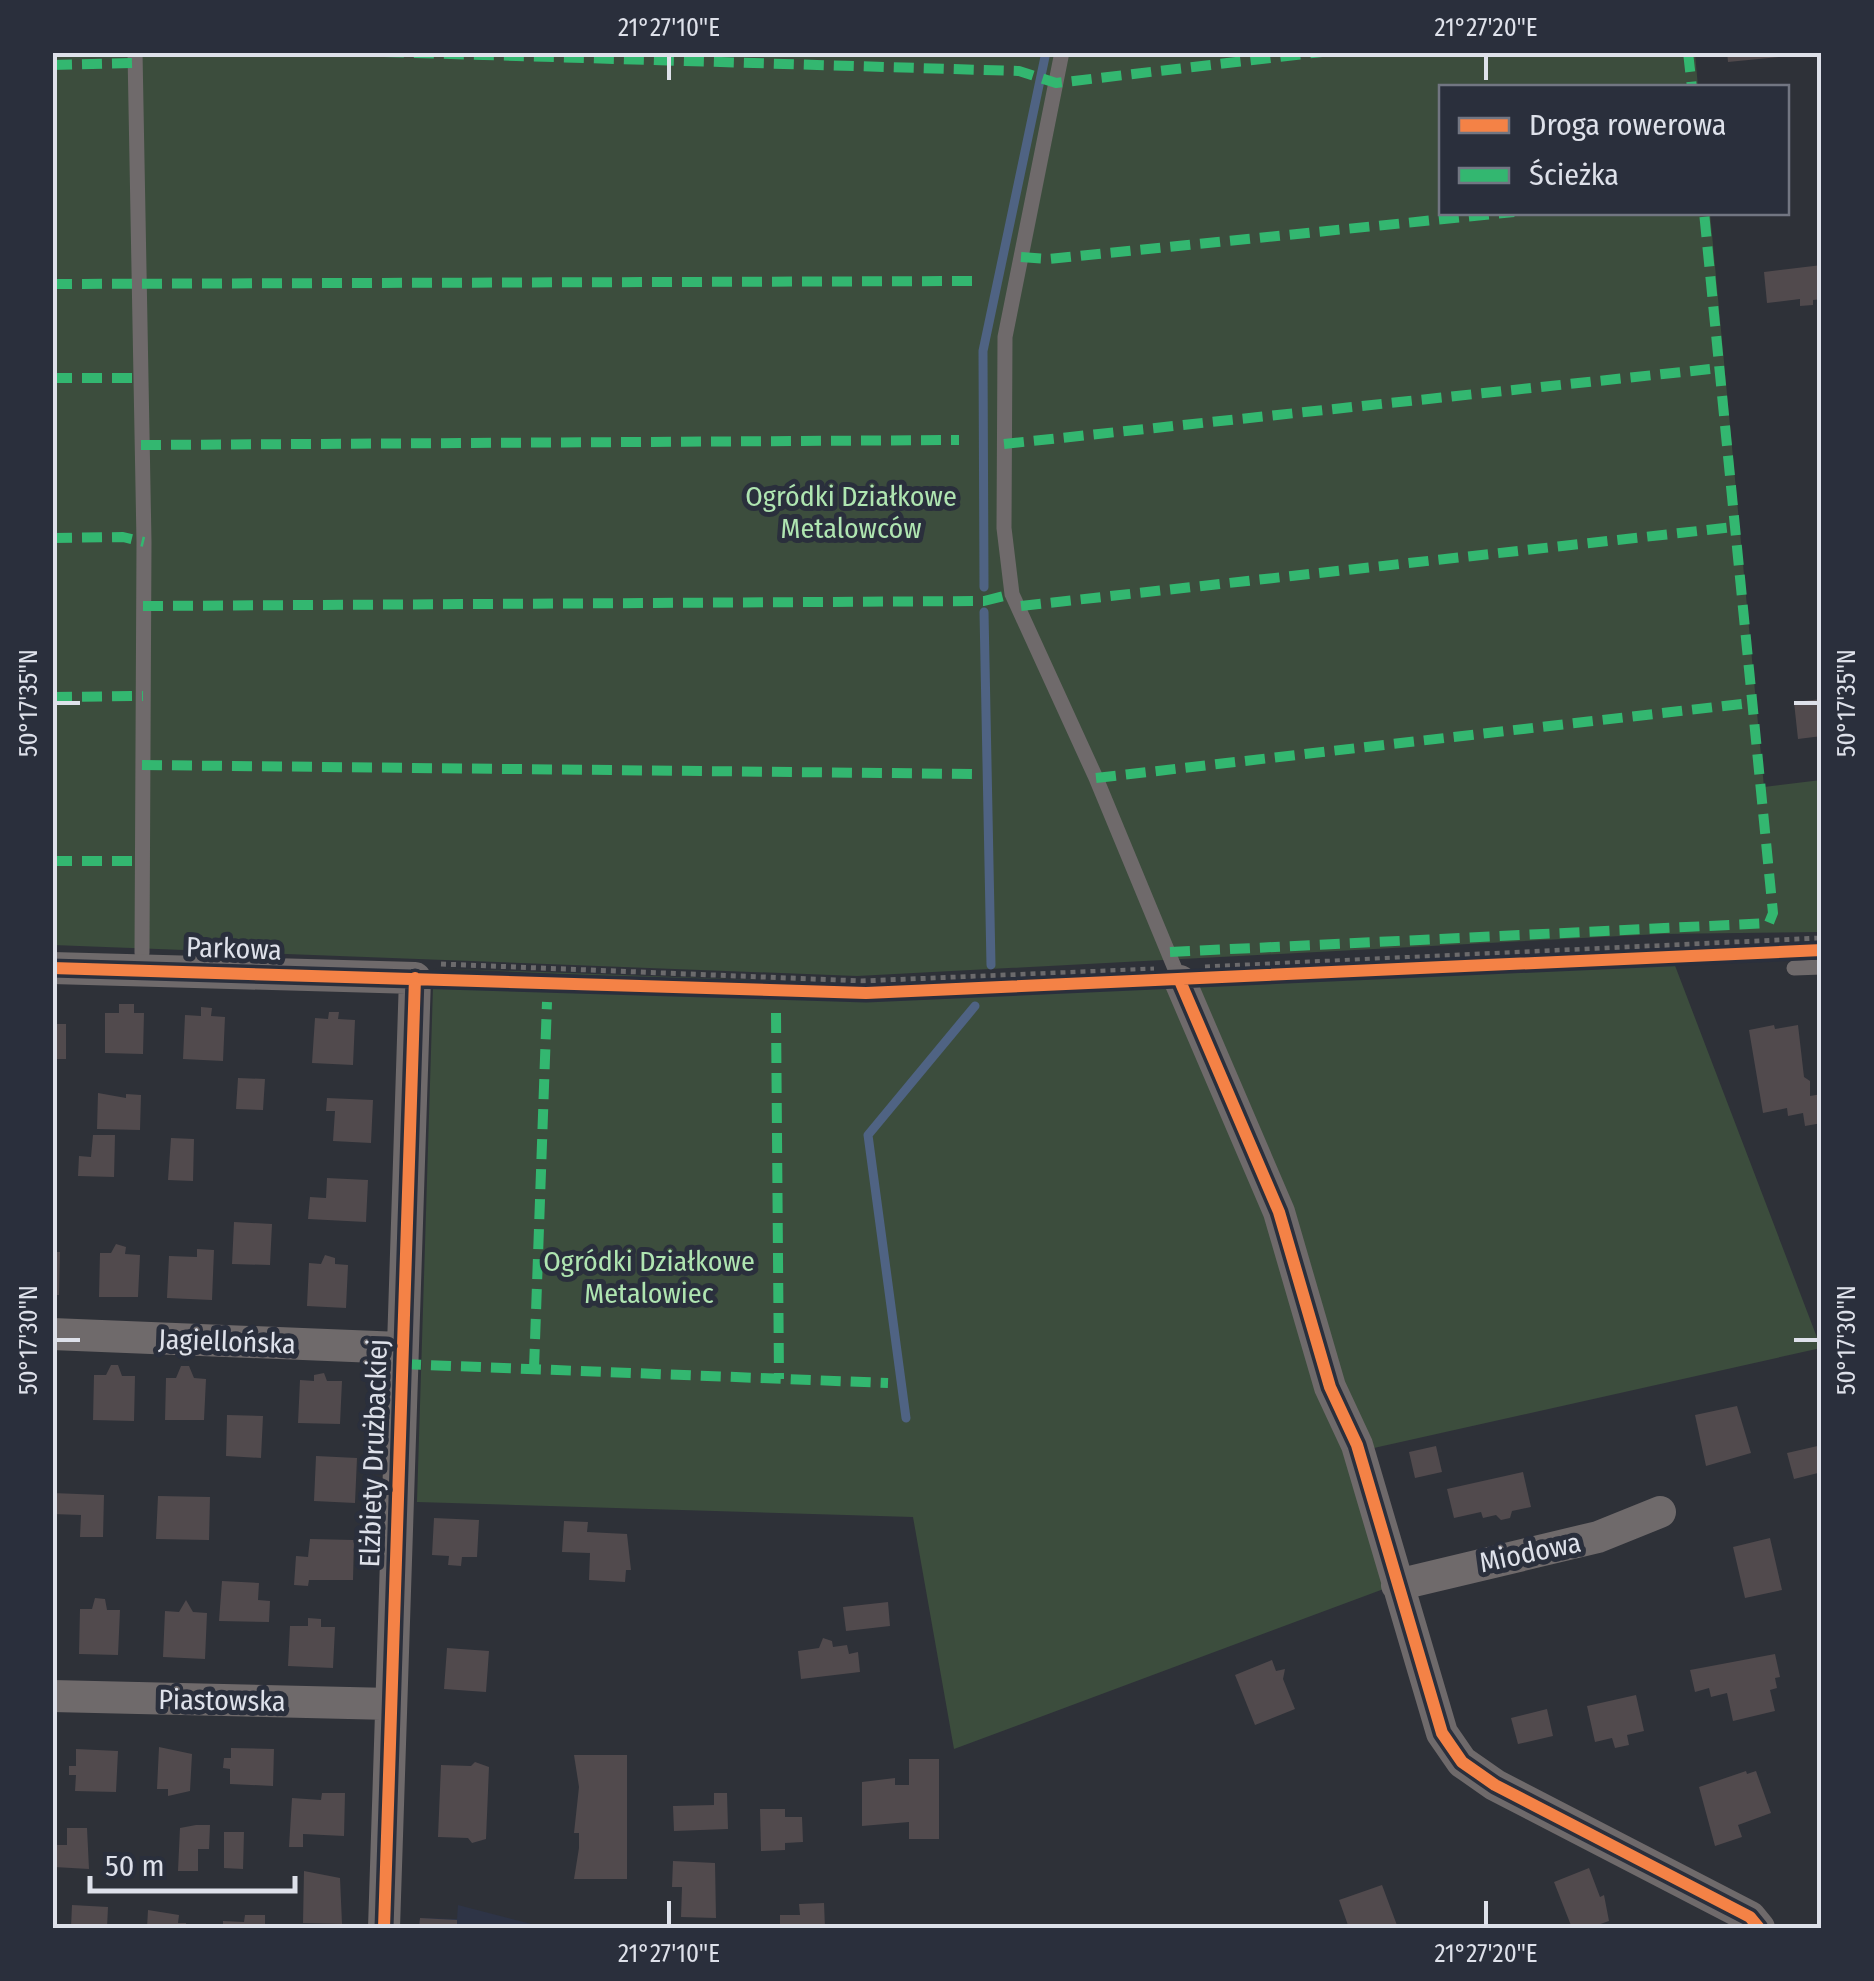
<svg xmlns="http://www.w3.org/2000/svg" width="1874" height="1981" viewBox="0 0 1874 1981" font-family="'Fira Sans Condensed',sans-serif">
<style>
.built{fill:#2e3446}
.green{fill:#3c4d3d}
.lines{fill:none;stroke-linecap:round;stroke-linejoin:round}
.stream{stroke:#4f6383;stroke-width:9}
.building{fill:#514a4d}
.path{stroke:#6b6a6c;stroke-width:5;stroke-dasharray:5 5;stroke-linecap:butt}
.lane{stroke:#6f6a6b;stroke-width:15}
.street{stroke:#6f6a6b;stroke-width:32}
.quiet{stroke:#33b770;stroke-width:10;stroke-dasharray:20 10;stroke-linecap:butt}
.cycleway-casing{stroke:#2a2f3c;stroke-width:19}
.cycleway{stroke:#f48246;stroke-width:12}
.ticks{fill:none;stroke:#dee1ea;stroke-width:4}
.labels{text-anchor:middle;stroke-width:10;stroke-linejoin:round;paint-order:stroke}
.park-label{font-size:28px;fill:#afe5b1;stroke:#2a2f3c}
.street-label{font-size:28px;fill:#dee1ea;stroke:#2a2f3c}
.neatline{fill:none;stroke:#dee1ea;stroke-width:4}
.ticks-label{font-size:25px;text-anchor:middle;fill:#dee1ea}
</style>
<rect width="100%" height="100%" fill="#2e3138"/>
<path class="built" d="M458,1905l89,23h-128l1,-10 37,1z"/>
<path class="green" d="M53,53h1642l3,34 -256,1v124l268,1 54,574 57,-7v152l-161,2 -803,42 -804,-31z
M1821,941v4l-635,30 -1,-3z
M1674,963l147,385 -474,106 42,133 -435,162 -41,-232 -496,-15 16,-515 5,-4 439,15z
M432,968l430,16 305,-8 -301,12z"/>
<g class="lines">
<path class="stream" d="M984,587l-1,-236 63,-299
M984,612l7,353
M906,1418l-38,-283 107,-129"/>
</g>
<path class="building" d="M1727,52h52v5l-51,5z
M1822,265v34l-9,1v5l-13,1v-7l-33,4 -3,-31z
M1822,699v37l-24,3 -4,-37z
M119,1004h15v9h10l-1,41 -38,-1v-40h14z
M201,1007l11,1 -1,8 14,1 -2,44 -40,-2 2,-44 16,1z
M329,1012h10l-1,7 17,1 -2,45 -41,-2 3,-45 13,1z
M52,1024h14v35h-14z
M1774,1025l1,4 23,-4 6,52 6,4v15l12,-2v29l-17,3 -2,-13 -15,3 -1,-8 -24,5 -14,-83z
M238,1078l27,1 -2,31 -27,-1z
M98,1093l28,5v-4l15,1 -1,35 -43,-1z
M327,1098l46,2 -2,43 -38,-2 2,-30h-9z
M93,1135h22l-1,42 -36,-1 1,-20 12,1z
M171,1138l23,1 -1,42 -25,-1z
M327,1178l41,2 -2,42 -58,-3 2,-22 16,1z
M234,1222l38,2 -2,41 -38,-1z
M116,1244l10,3 -1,7 15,1 -2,42h-39l1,-44h11z
M197,1249l17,1 -2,50 -45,-2 2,-42 28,1z
M52,1252h8l-1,43h-7z
M325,1255l10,3v6l13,1 -2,43 -39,-2 2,-43 12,1z
M111,1365h7l4,11h13l-1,45 -41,-1 1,-45h12z
M181,1366h8l5,12 12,1 -2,41h-39l1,-42h10z
M324,1373l3,8h15l-2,43 -42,-1 2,-43 14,1v-6z
M1737,1406l14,47 -45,13 -11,-51z
M227,1415l36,1 -2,42 -35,-2z
M1822,1445v27l-28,7 -7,-26z
M1436,1446l6,26 -27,6 -6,-26z
M316,1456l41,2 -2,45 -41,-2z
M1523,1472l8,35 -19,4 -2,7 -9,2 -5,-5 -13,3 -2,-6 -27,6 -7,-29z
M52,1493l52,2 -1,42h-23l1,-22 -29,-1z
M158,1496l52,1 -1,43 -53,-1z
M434,1518l45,2 -2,37h-15l-1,9 -13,-1 1,-9 -17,-1z
M564,1521l24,1 -1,10 40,2 4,36h-5l-1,12 -36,-2 1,-27 -28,-1z
M1770,1538l12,52 -37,8 -12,-51z
M310,1539l44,1 -1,40h-44l-1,6 -14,-1 2,-29 12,1z
M222,1581l37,2 -1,17 12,1 -1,21 -50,-1z
M95,1598l10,1 2,11h13l-2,45 -39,-1 1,-45h12z
M186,1600l7,12 14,1 -2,46 -42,-2 2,-46 14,1z
M888,1602l2,24 -44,5 -3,-24z
M308,1618l13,1v8h14l-2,41 -45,-2 2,-40h18z
M823,1638l9,3 1,6 14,-2 2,9 9,-2 2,20 -59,7 -3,-28 21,-3z
M447,1648l42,3 -3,41 -42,-3z
M1775,1654l5,23 -5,1 2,10 -7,2 5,21 -42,10 -6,-28 -16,4 -2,-9 -14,4 -5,-22z
M1272,1660l4,11 9,-2 -2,10 12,30 -40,16 -20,-50z
M1636,1695l8,36 -17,4 2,10 -14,3 -3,-10 -17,4 -8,-36z
M1547,1709l6,27 -35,8 -7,-26z
M159,1747l33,7 -2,37 -22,5v-7h-11z
M231,1748l43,1 -1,37 -43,-2v-15l-7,-1 1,-10h7z
M76,1749l42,2 -2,41 -41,-1 1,-16h-7v-9h7z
M574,1755h53v124h-53l5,-31v-15h-5l5,-46z
M909,1759h30v80h-30v-17l-47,4v-44l33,-4v7h14z
M475,1762l14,5 -3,72 -14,4 -4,-5 -30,-1 3,-72 30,1z
M1746,1771l1,3 9,-3 15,42 -33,12 4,12 -27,9 -16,-59z
M322,1793h23l-1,43 -41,-2v13h-14l3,-49 29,2z
M714,1793h13l1,36 -54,2 -1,-25 41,-1z
M760,1809h25v8h17l1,25 -18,1v7l-24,1z
M196,1825h14l-1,24h-11v22h-20l2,-43z
M67,1828h20l2,41 -35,-2 1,-22h12z
M224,1832h20l-1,37 -19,-1z
M673,1861l42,2 1,55 -35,-1 1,-30h-10z
M1589,1868l11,29 4,-2 5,26 -20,7h-17l-18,-46z
M304,1871l36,7 2,46 -39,-1z
M1382,1885l16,43h-49l-10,-28z
M824,1903l1,25h-45v-13h20l-1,-11z
M72,1905l36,2 -1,21h-36z
M148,1910l31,5 -1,8h8v5h-39z
M245,1915h20v13h-42v-7l21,1z
M420,1918l37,2v8h-38z"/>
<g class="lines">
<path class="path" d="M441,964l421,17 292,-12
M1205,967l617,-29"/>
<path class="lane" d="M135,52l9,490 -2,411
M1062,52l-57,285 -1,191 8,66 84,184 84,203
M1794,968l28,-1"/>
<path class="street" d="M52,968l363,10 -31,950
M1180,981l99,231 51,175 27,58 85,288 20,29 33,23 255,132 9,11
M52,1334l349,14
M1397,1585l201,-48 62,-25
M52,1696l339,8"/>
<path class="quiet" d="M384,52l635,19 37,12 266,-31
M1688,52l4,36
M52,65l83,-2
M1021,257l28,2 465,-47
M52,284l920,-3
M52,378h87
M1004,444l716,-76
M141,445l818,-5
M52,538l71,-1 21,5
M143,606l841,-5 28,-7
M1021,606l713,-79
M52,697l91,-1
M142,765l833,9
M1096,778l654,-75
M52,861h90
M1170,952l599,-29 4,-10 -69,-701
M776,1013l3,366
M401,1364l487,19
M534,1369l13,-367"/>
<g class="cycleway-casing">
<path id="cycleway" d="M52,968l814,25 956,-43
M1180,981l99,231 51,175 27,58 85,288 20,29 33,23 255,132 9,11
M384,1928l31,-950"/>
</g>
<use href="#cycleway" class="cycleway"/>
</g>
<path class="ticks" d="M669,55v25M1486,55v25M55,703h25M1794,703h25M55,1340h25M1794,1340h25M669,1901v25M1486,1901v25"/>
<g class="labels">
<g class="park-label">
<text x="851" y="506">Ogródki Działkowe<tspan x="851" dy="32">Metalowców</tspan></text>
<text x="649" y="1271">Ogródki Działkowe<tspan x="649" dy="32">Metalowiec</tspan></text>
</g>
<g class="street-label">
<text transform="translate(234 948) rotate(2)" y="10">Parkowa</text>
<text transform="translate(227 1341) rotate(2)" y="10">Jagiellońska</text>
<text transform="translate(373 1453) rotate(-88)" y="10">Elżbiety Drużbackiej</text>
<text transform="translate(1530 1552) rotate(-12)" y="10">Miodowa</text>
<text transform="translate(222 1700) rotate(1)" y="10">Piastowska</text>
</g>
</g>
<rect width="1874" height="1981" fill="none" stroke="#2a2f3c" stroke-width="110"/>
<rect x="1439" y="85" width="350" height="130" fill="#2a2f3c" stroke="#727682" stroke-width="2.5"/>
<rect x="1459" y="118" width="50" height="15" fill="#f48246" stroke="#727682" stroke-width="2.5"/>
<text x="1529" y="135" font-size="30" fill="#dee1ea">Droga rowerowa</text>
<rect x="1459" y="168" width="50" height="15" fill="#33b770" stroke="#727682" stroke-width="2.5"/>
<text x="1529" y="185" font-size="30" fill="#dee1ea">Ścieżka</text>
<path d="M90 1876v15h205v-15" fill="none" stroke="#dee1ea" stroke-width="5"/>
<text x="105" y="1876" font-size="30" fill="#dee1ea" stroke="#2a2f3c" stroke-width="8" paint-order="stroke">50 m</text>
<rect x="55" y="55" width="1764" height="1871" class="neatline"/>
<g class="ticks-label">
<text x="669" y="36">21°27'10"E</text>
<text x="1486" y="36">21°27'20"E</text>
<text transform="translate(28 703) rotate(-90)" y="9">50°17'35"N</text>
<text transform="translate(1846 703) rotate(-90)" y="9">50°17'35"N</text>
<text transform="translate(28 1340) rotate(-90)" y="9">50°17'30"N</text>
<text transform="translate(1846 1340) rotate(-90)" y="9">50°17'30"N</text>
<text x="669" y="1962">21°27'10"E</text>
<text x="1486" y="1962">21°27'20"E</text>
</g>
</svg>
